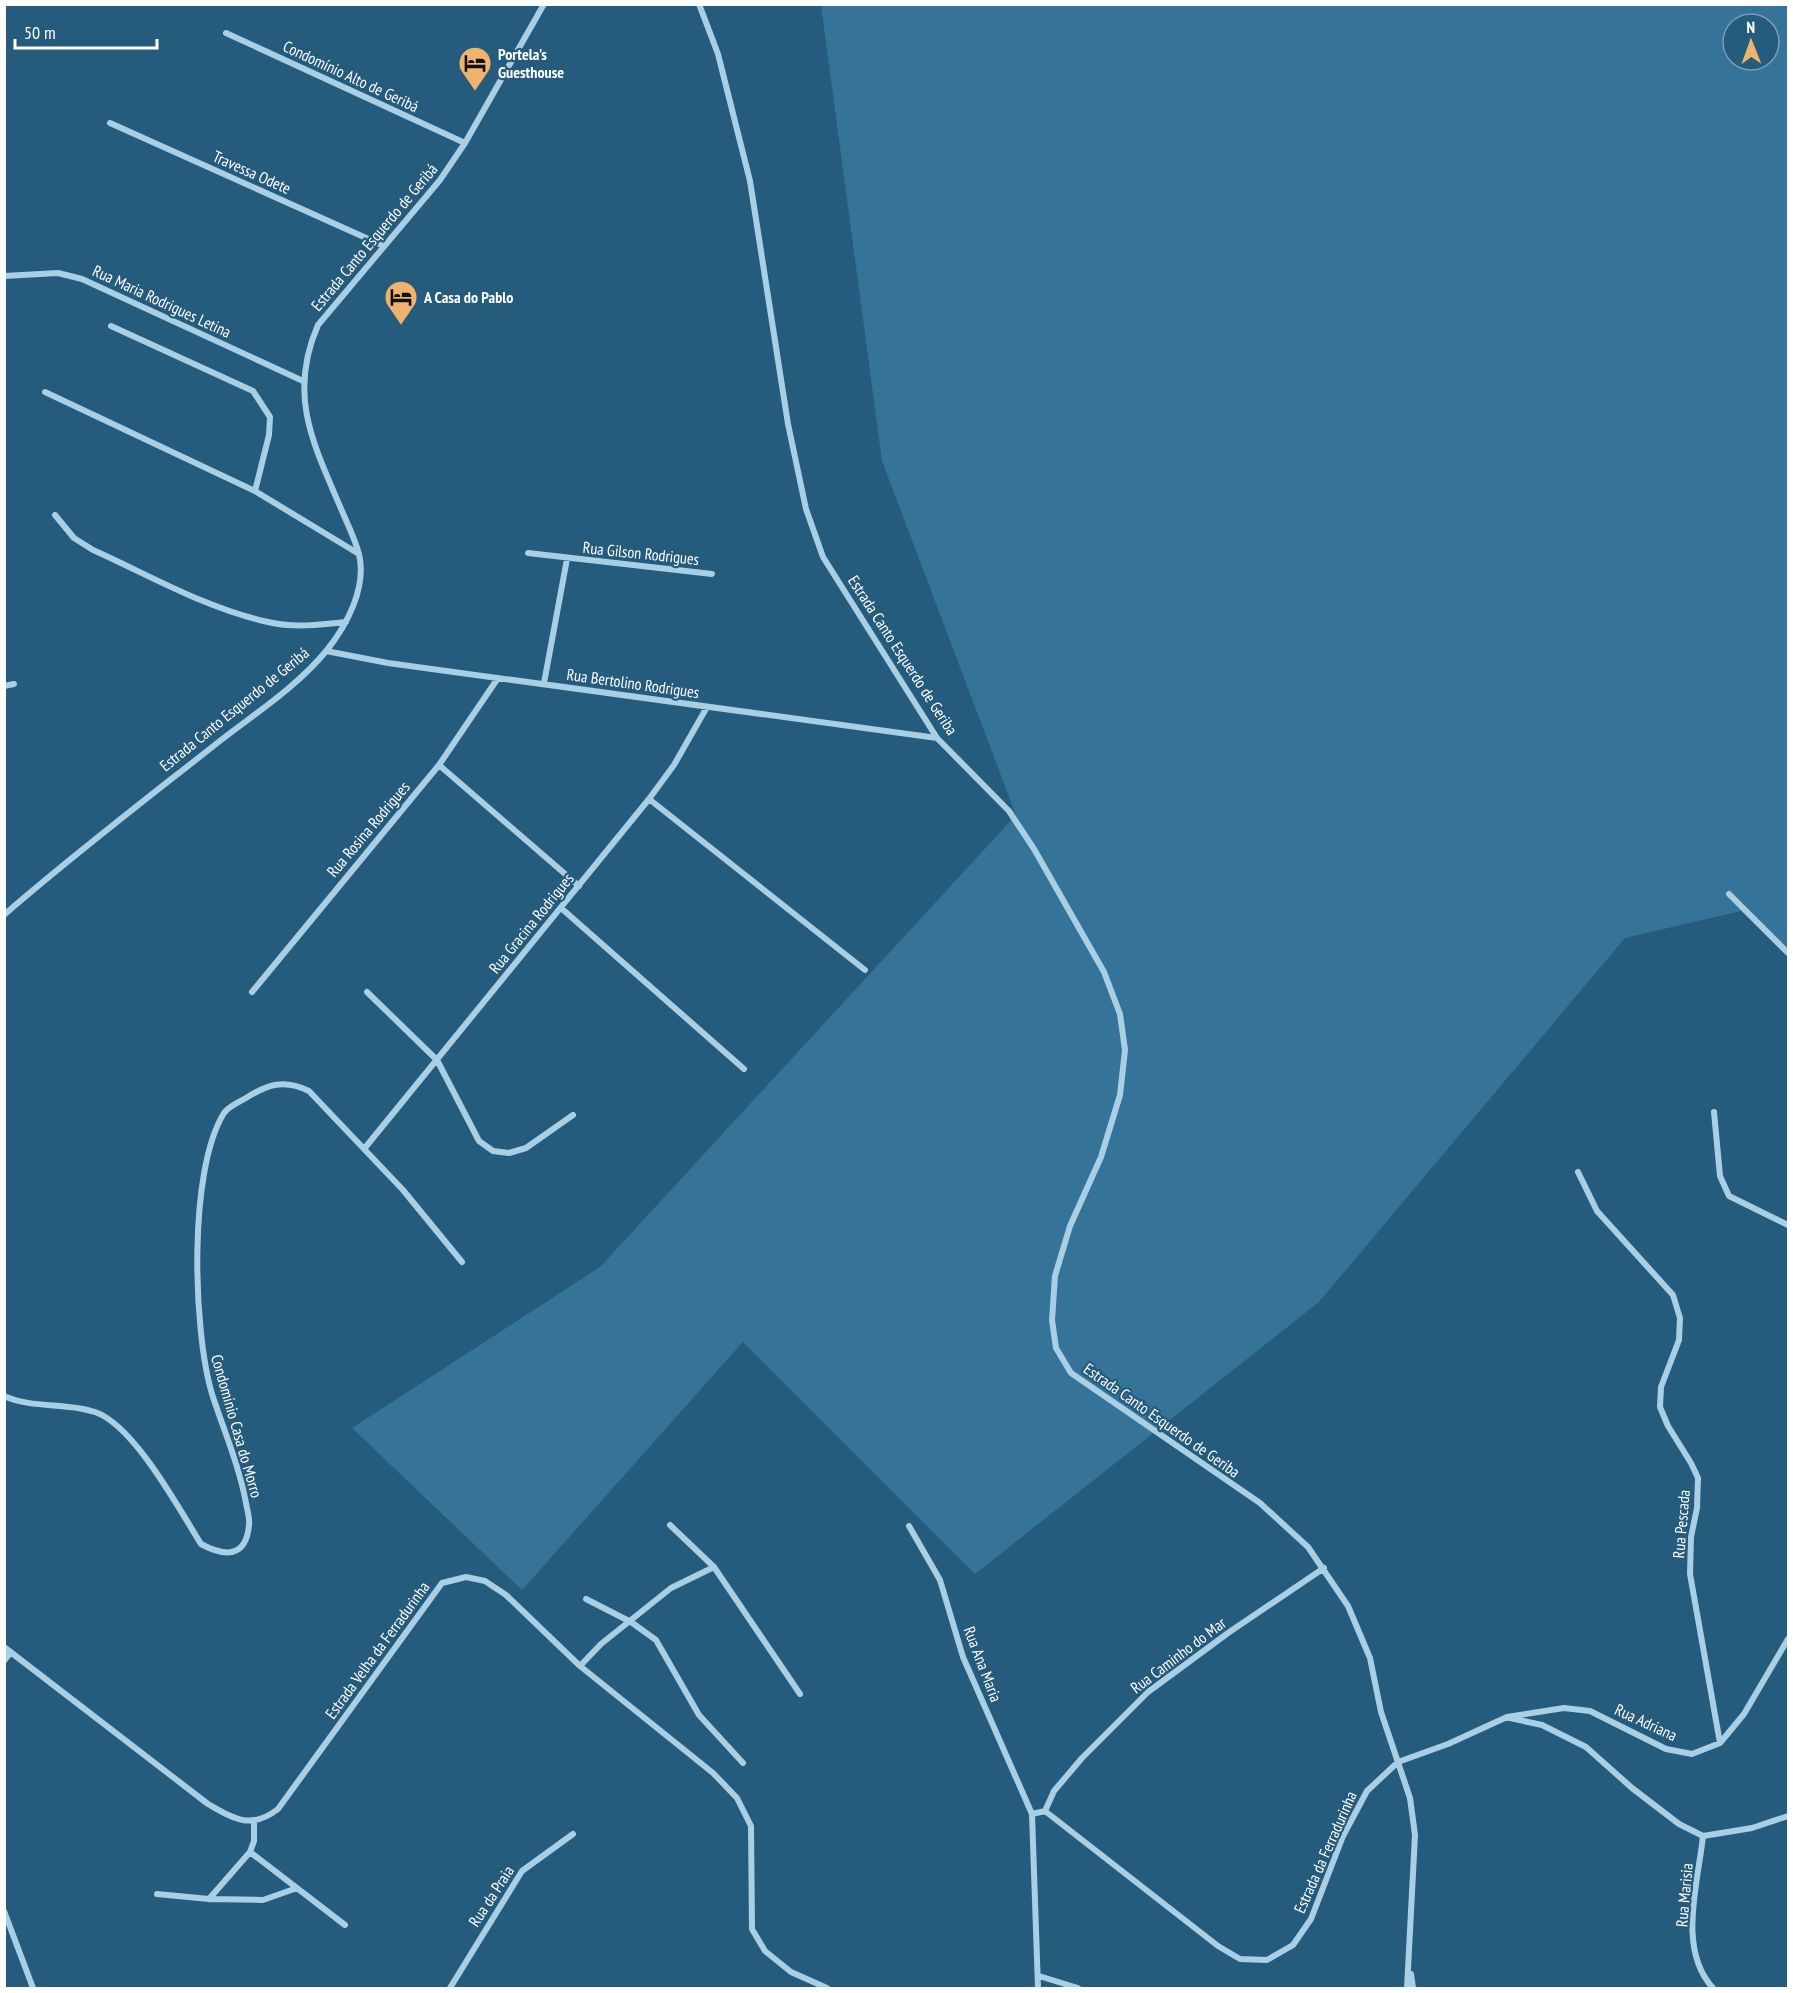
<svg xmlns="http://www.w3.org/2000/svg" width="1793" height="1993" viewBox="0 0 1793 1993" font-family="'PT Sans Narrow',sans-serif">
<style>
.green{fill:#357498;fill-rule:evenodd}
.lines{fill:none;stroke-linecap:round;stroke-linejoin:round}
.minor{stroke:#a9cfe5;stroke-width:6}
.labels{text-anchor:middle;stroke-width:4.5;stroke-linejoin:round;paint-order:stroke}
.poi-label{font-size:16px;font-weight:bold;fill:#fff;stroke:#255b7d;text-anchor:start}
.street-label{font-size:16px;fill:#fff;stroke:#255b7d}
</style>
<rect width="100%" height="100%" fill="#255b7d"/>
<path class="green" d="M821,5h967v952l-47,-46 -116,27 -306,364 -344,272 -232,-232 -221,248 -170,-162 248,-161 416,-452 -134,-354zM1733,24h36v36h-36z"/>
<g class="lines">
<path class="minor" d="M699,4l19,50 32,127 38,243 18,85 17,48 114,181 72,73 25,38 70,123 16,42 5,36 -5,45 -19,62 -31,69 -15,50 -3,44 4,28 15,25 189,130 48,44 40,59 22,52 11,54 29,86 5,37 -8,153
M226,33l239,110
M110,123l274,123
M4,276l54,-3 24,6 221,102
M111,326l142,65 17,26 -1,18 -14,56
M45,392l210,99 104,63
M55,515l19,23 19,12c56,25 114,59 175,72 25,6 52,3 78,0
M528,553l184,21
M326,651l62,12 549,75
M544,683l23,-124
M4,686l10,-2
M439,765l140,121
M649,799l216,171
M1729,894l59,59
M561,908l183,161
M4,915c69,-60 141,-115 212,-171 37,-29 81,-57 111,-94 20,-25 40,-63 32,-96 -4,-15 -11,-29 -17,-43 -28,-66 -55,-115 -24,-186l122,-145 25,-37 79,-139
M252,992l187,-227 59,-87
M367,992l70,68 42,81 14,10 16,2 17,-5 47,-33
M1714,1112l6,64 9,20 59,29
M364,1149l285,-350 25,-34 33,-58
M1578,1172l19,39 76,84 7,23 -1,22 -18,47 -1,20 8,19 23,37 7,15 -1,30 -6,29 -1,37 30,169
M4,1396c29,13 62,6 91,16 39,13 84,97 106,132 24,13 45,14 48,-19 1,-7 -2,-15 -3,-22 -7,-38 -22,-72 -34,-109 -19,-64 -24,-223 12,-281 4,-6 15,-11 22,-15 22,-14 38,-19 63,-7l94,99 59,72
M670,1525l44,42 86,127
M909,1526l31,54 23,77 69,157 6,174
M586,1599l45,23 25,18 43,75 44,48
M4,1647l204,157c26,15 43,26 70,5l164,-226 24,-6 19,4 21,14 74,71 133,107 24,25 14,28 1,103 13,22 26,21 36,16
M4,1661l7,-9
M580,1666l21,-22 70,-56 43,-21
M1510,1718l32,7 44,22 46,41 47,36 24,12 49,-8 36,-12
M1045,1811l9,-20 28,-33 66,-66 80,-59 96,-65
M1032,1814l13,-3 173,135 22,13 27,1 26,-15 18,-26 32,-83 24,-45 31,-29 50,-18 59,-27 57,-9 26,3 76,38 26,5 28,-11 24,-29 44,-75
M1703,1836c-5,48 -26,113 10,152
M250,1852l95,73
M157,1894l52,5 54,1 34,-12
M209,1899l41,-47 4,-11v-20
M4,1911l29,77
M1411,1974l2,14
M1039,1976l39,12
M450,1988l72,-117 51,-37"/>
</g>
<defs>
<g id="hotel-pin" transform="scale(1.725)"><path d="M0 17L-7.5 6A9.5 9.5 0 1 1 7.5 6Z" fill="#efb36e" stroke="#255b7d"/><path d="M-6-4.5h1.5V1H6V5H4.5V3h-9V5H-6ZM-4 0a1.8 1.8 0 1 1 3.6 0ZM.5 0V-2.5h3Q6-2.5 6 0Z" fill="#111"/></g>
</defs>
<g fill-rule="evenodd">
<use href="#hotel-pin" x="475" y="63"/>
<use href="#hotel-pin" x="401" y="297"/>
</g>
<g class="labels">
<g class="poi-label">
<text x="498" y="60">Portela's<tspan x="498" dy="18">Guesthouse</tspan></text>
<text x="424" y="303">A Casa do Pablo</text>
</g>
<g class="street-label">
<text transform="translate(351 76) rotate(25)" y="6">Condomínio Alto de Geribá</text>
<text transform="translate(252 172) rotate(24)" y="6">Travessa Odete</text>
<text transform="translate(374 237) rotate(-50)" y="6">Estrada Canto Esquerdo de Geribá</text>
<text transform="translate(162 301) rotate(25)" y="6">Rua Maria Rodrigues Letina</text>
<text transform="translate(641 553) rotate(6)" y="6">Rua Gilson Rodrigues</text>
<text transform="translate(903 655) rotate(57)" y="6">Estrada Canto Esquerdo de Geriba</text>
<text transform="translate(633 683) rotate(8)" y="6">Rua Bertolino Rodrigues</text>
<text transform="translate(234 709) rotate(-39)" y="6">Estrada Canto Esquerdo de Geribá</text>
<text transform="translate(368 829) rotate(-50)" y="6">Rua Rosina Rodrigues</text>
<text transform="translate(531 923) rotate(-51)" y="6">Rua Gracina Rodrigues</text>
<text transform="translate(1162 1420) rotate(35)" y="6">Estrada Canto Esquerdo de Geriba</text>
<text transform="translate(237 1426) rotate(74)" y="6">Condomínio Casa do Morro</text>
<text transform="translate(1681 1524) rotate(-85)" y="6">Rua Pescada</text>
<text transform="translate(377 1650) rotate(-54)" y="6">Estrada Velha da Ferradurinha</text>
<text transform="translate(1178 1655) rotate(-37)" y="6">Rua Caminho do Mar</text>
<text transform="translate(983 1664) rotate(69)" y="6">Rua Ana Maria</text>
<text transform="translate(1646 1722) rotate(25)" y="6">Rua Adriana</text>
<text transform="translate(1325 1852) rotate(-66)" y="6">Estrada da Ferradurinha</text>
<text transform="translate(1684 1895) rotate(-85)" y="6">Rua Marisia</text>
<text transform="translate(491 1896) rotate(-57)" y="6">Rua da Praia</text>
</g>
</g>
<rect width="1793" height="1993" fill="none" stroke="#ffffff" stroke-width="12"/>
<g transform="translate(1751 42) rotate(359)"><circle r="28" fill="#255b7d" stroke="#7c9db1" stroke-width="1.5"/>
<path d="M0-4.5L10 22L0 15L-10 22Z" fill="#efb36e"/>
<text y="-9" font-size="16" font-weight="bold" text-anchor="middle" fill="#ffffff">N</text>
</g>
<path d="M15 39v9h142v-9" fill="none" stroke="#ffffff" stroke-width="3"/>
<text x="24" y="39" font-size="18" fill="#ffffff" stroke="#255b7d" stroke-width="4.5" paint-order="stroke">50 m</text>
</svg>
